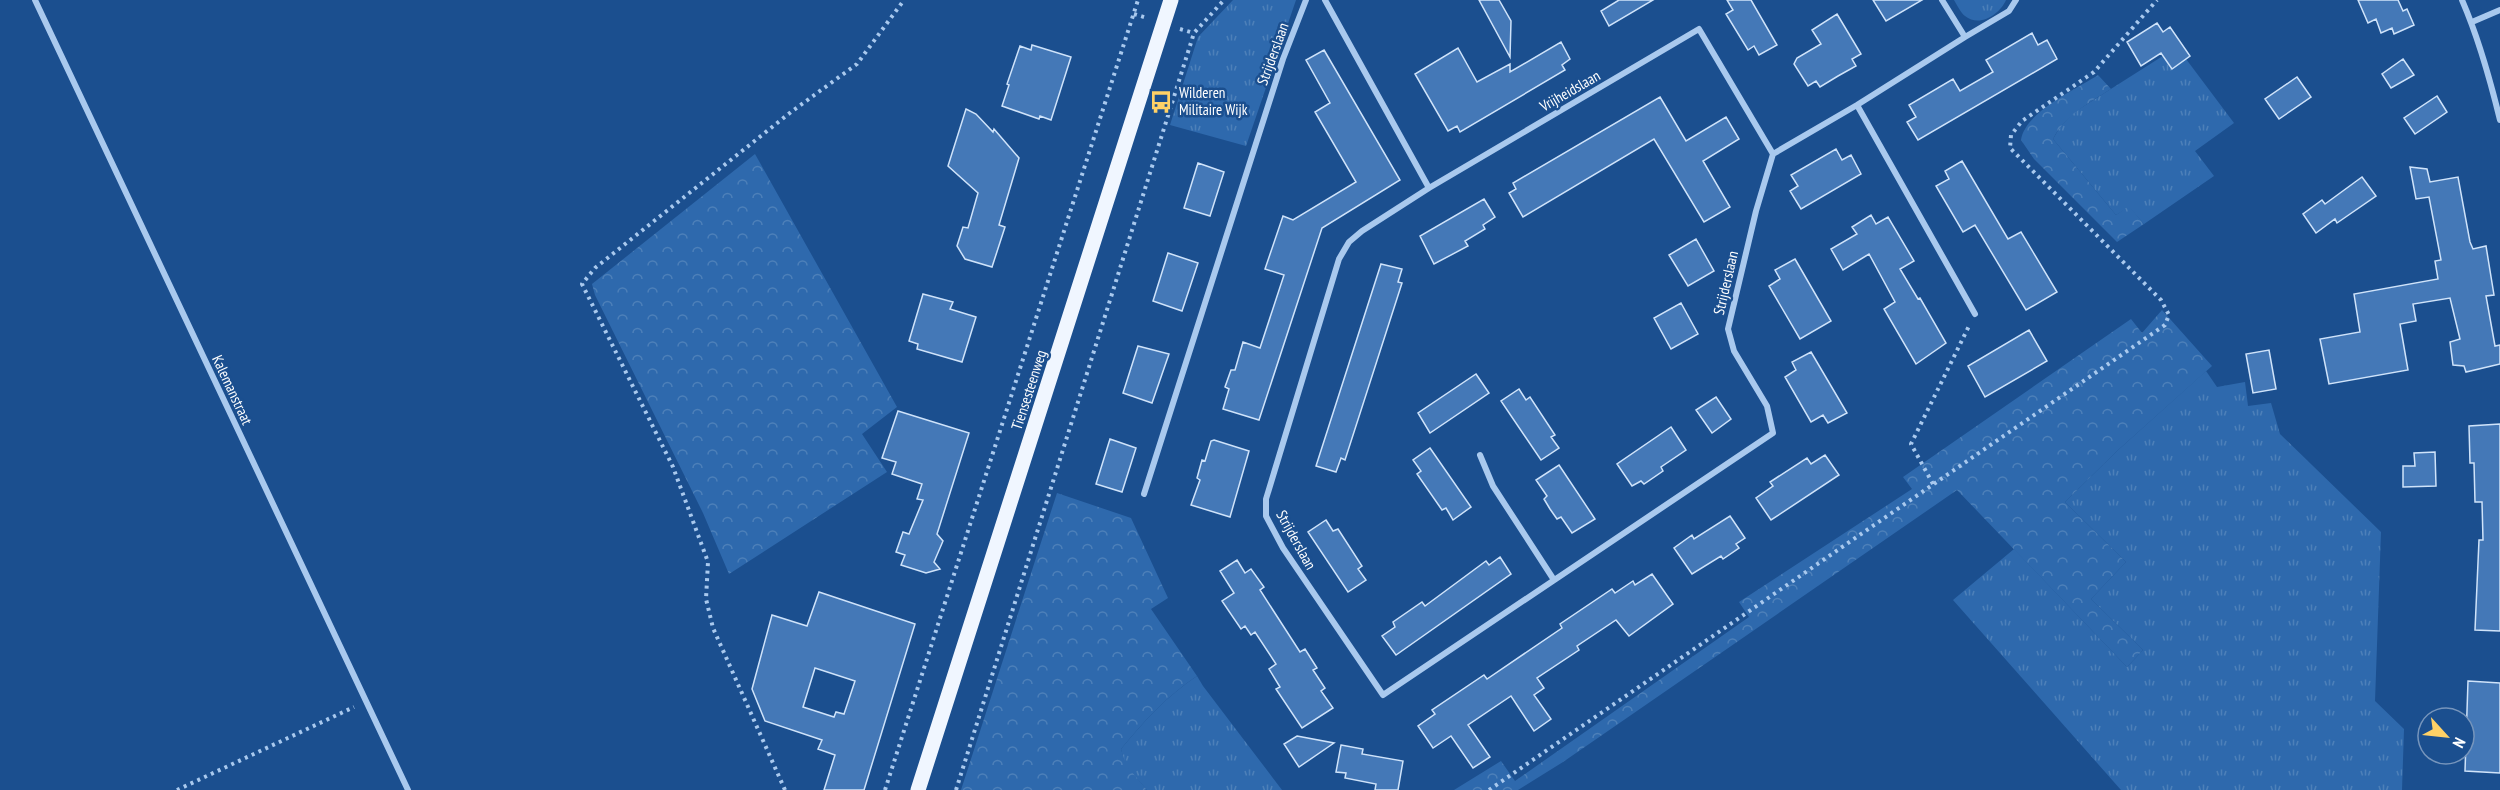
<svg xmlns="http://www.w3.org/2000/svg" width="2500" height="790" viewBox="0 0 2500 790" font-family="'PT Sans Narrow',sans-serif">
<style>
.grass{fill:url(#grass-tufts)}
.forest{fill:url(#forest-crowns)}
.building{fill:#4478b7;stroke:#cfe3fa;stroke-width:1.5;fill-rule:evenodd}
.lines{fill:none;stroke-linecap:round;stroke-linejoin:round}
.path{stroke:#a9c9ee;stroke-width:4;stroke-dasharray:3 4.5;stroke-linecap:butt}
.minor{stroke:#a9c9ee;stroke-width:6}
.primary{stroke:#f0f6ff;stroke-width:15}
.labels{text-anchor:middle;stroke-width:5;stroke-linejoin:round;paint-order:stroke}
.street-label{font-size:15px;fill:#fff;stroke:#1b4f8f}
.poi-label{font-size:15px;fill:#fff;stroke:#1b4f8f;text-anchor:start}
</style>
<defs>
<pattern id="grass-tufts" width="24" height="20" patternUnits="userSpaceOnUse" patternTransform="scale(1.5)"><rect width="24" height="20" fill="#2e69ad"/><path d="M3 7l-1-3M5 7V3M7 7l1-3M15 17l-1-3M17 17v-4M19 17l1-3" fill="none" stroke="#4d80b9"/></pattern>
<pattern id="forest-crowns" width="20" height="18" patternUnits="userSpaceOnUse" patternTransform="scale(1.5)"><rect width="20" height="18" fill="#2e69ad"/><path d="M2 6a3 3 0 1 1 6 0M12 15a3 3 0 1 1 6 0" fill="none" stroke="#4d80b9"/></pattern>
</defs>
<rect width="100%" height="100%" fill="#1b4f8f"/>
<path class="grass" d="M1233,0h63l-50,146 -76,-21 28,-88z
M1954,0h52c-6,14 -26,28 -41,16 -4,-3 -8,-11 -11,-16z
M2177,47l57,76 -39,28 19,25 -70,48 -15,-17 -13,8 -63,-76 7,-12 13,-14z
M2206,371l11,16 28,-5 3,24 23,-3 9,31 101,98 -6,169 29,28 -2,61h-281l-168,-190 61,-51 113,118 16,-17 -52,-51 35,-37 -61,-60 52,-51z
M1197,676l6,10 79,104h-135l-22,-25 -4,-16c22,-27 47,-54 76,-73z"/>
<path class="forest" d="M2098,75l13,14c-22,14 -46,26 -58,50l63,76 13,-9 15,18 -27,18 -83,-83 -13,-19c4,-28 54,-50 77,-65z
M755,154l142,253 -35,27 25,38 -158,102 -26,-61 -108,-218 -3,-11z
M2162,310l50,56 -95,85 -52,51 61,60 -35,37 52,51 -16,17 -170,-177 -394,272 -45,28h-64l47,-29 14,20 234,-164 -10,-15 173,-113 -9,-12 228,-158 11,14z
M1057,493l74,25 37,80 -17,11 46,67c-29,19 -54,46 -76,73l5,16 21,25h-186z"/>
<path class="building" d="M1479,0h20l12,21 -1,36z
M1619,0h34l-44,26 -8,-15z
M1727,0h24l26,45 -18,10 -5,-9 -6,4 -22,-36 7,-4z
M1873,0h49l-36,21z
M2358,0h40l5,11 4,-2 7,16 -20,9 -2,-6 -11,5 -5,-14 -8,4z
M1837,14l24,40 -9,5 4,7 -18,10 -18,11 -4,-6 -8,5 -14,-22 3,-6 24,-14 -9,-14z
M2157,23l6,9 7,-5 20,29 -18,13 -11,-16 -20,13 -14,-24z
M2032,33l6,12 9,-5 10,19 -139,81 -11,-18 9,-5 -7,-12 44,-26 7,12 33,-19 -7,-12z
M1561,42l9,17 -8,6 3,5 -105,62 -3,-6 -9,5 -33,-57 43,-26 19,34 33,-18v8z
M1032,45l39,12 -20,63 -11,-4 -1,3 -37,-13 7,-21 -2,-1 13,-38 11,4z
M1324,50l76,130 -78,48 -63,192 -36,-11 6,-20 -4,-2 6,-17h4l8,-28 17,6 24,-73 -19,-6 18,-53 10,4 63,-38 -41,-70 15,-9 -24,-43z
M2403,59l11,16 -23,13 -9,-14z
M2297,77l14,20 -32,22 -14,-20z
M2437,96l10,16 -32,22 -11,-16z
M1660,97l26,44 40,-24 13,22 -36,22 27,46 -26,15 -50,-83 -131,78 -14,-24 7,-4 -3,-6z
M966,109l10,5 17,18 1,-3 25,29 -20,67 6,2 -13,40 -27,-8 -8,-13 6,-19 5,1 10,-35 -30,-27z
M1836,149l6,11 9,-5 10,19 -60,35 -11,-18 8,-5 -7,-11z
M1962,161l46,78 13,-7 36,60 -31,18 -51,-85 -12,7 -27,-46 13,-7 -4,-8z
M1198,163l26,9 -14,44 -26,-8z
M2410,167l17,2 3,13 28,-5 12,65 3,7 13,-3 8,49 -8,1 9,50 5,-1v19l-34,8 -2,-6 -11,-1 -3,-23 10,-3 -10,-41 -37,6 3,17 -16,3 8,46 -79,14 -9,-45 40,-7 -6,-38 84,-15 -3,-18 6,-1 -12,-63 -13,2z
M2362,177l14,19 -39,27 -2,-4 -19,14 -13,-19 19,-14 3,4z
M1484,199l11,18 -12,8 2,4 -20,12 3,5 -34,18 -14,-28z
M1871,215l5,9 12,-7 26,44 -14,8 18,30 2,-1 26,45 -30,21 -32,-55 11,-7 -26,-48 -26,16 -12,-21 26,-15 -5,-7z
M1696,239l18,32 -26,15 -19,-31z
M1168,253l30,10 -16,48 -29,-10z
M1795,259l36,62 -31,18 -31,-53 11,-7 -5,-9z
M1381,264l21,5 -4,13 4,1 -57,177 -4,-2 -5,14 -20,-6z
M923,294l30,8 -3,7 26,8 -14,45 -45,-13 1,-5 -9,-3z
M1681,303l17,31 -27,15 -17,-31z
M2029,330l18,31 -62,36 -17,-31z
M1138,346l31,8 -17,49 -29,-10z
M2269,350l7,39 -23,4 -7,-39z
M1811,352l36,61 -19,10 -5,-8 -12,7 -26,-45 11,-7 -4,-8z
M1476,374l13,19 -59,40 -12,-20z
M1519,389l7,11 4,-3 25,38 -4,2 8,11 -18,12 -40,-59z
M1716,397l15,22 -19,14 -16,-23z
M898,411l71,22 -32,101 6,7 -9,21 6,7 -14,4 -25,-8 4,-10 -9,-3 7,-20 6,2 14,-34 -6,-1 5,-15 -30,-10 4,-12 -14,-4z
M2500,424v207l-25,-1 4,-90h4l-1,-38h-7l-1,-39h-4l-1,-37z
M1671,427l15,23 -25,17 2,4 -19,13 -3,-3 -9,5 -15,-22z
M1110,439l26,9 -14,44 -26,-8z
M1214,440l35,11 -19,66 -39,-12 9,-25 -3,-2 5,-18 3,1 6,-20z
M1430,448l41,59 -18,13 -7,-12 -4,2 -25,-36 4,-3 -8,-11z
M2435,452l1,34 -33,1v-21h12l-1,-13z
M1825,455l14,20 -68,45 -15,-22 17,-12 -3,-4 37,-24 4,6z
M1559,465l36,54 -23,14 -11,-16 -4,2 -7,-10 -6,-10 3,-3 -11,-16z
M1730,516l15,22 -9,6 3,4 -16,11 -2,-3 -29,18 -18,-26 18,-13 2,4z
M1326,520l7,11 5,-2 24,37 -4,3 8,11 -18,12 -40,-60z
M1500,557l11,17 -115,81 -14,-19 13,-9 -2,-5 29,-20 3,4 61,-45 3,4z
M1237,560l8,13 6,-4 13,18 -4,3 40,62 5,-3 12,19 -4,2 12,18 -4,3 12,17 -31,20 -26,-39 4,-2 -11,-18 7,-5 -21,-32 -4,3 -6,-9 -4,3 -19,-28 12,-8 -14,-22z
M1652,574l21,30 -44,32 -13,-16 -39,26 2,4 -42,28 7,10 -10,7 17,24 -17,12 -23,-35 -43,29 22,32 -17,11 -22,-32 -18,12 -15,-22 17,-12 -3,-4 52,-35 3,4 75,-51 -2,-4 52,-35 3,4 18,-12 2,4z
M819,592l96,32 -51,166h-40l11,-35 -17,-6 4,-9 -57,-19 -13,-32 20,-74 35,11zM815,668l40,13 -11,33 -8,-2 -2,5 -31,-10z
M2468,681l32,2v90l-35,-2z
M1297,736l37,7 -35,24 -15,-23z
M1341,745l22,4 -1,5 41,7 -5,29h-23l1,-6 -31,-6 1,-5 -10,-1z"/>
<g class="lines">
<path class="path" d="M1134,14l13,4
M1180,29l14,4
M1933,484l-22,-40 59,-120
M177,790l177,-83
M785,790l-72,-162 -7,-29 2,-37 -35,-95 -91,-183 13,-16 196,-156 66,-48 47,-64
M885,790l253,-790
M956,790l238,-757 30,-33
M1489,790l676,-465 4,-10 -8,-15 -151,-152 1,-13 11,-14 72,-49 63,-72"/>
<path class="minor" d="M35,0l373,790
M1325,0l104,188 270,-159 74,125
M2462,0c17,39 28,79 38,120
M2472,22l28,-12
M1965,37l44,-26 7,-11
M1857,105l118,209
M1773,154l84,-49 108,-68 -23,-37
M1429,188l-67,43 -13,11 -10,17 -73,240v17l17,32 100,147 390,-262 -6,-27 -33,-55 -6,-22 28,-118 17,-57
M1480,455l13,31 61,94
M1144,494l139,-435 23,-59"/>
<path class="primary" d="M918,790l253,-790"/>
</g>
<defs>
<g id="bus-bare" transform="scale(1.8)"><path d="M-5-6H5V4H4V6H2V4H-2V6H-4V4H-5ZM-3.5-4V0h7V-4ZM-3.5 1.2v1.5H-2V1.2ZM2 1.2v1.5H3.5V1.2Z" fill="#ffd166" stroke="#1b4f8f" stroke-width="2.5" paint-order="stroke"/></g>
</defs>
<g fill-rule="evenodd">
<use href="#bus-bare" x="1161" y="102"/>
</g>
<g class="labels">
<g class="street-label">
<text transform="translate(1273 54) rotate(-70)" y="5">Strijderslaan</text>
<text transform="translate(1570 91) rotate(-30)" y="5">Vrijheidslaan</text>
<text transform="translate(1726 283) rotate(-77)" y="5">Strijderslaan</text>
<text transform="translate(232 390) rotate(65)" y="5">Kalemanstraat</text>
<text transform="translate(1029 390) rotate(-72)" y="5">Tiensesteenweg</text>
<text transform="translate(1296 540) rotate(61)" y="5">Strijderslaan</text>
</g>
<g class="poi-label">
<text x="1179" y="98">Wilderen<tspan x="1179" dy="17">Militaire Wijk</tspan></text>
</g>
</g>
<g transform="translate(2446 736) rotate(117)"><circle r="28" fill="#1b4f8f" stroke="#7695bc" stroke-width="1.5"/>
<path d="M0-4.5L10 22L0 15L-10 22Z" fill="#ffd166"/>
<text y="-9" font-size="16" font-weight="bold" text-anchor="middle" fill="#ffffff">N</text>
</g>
</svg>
